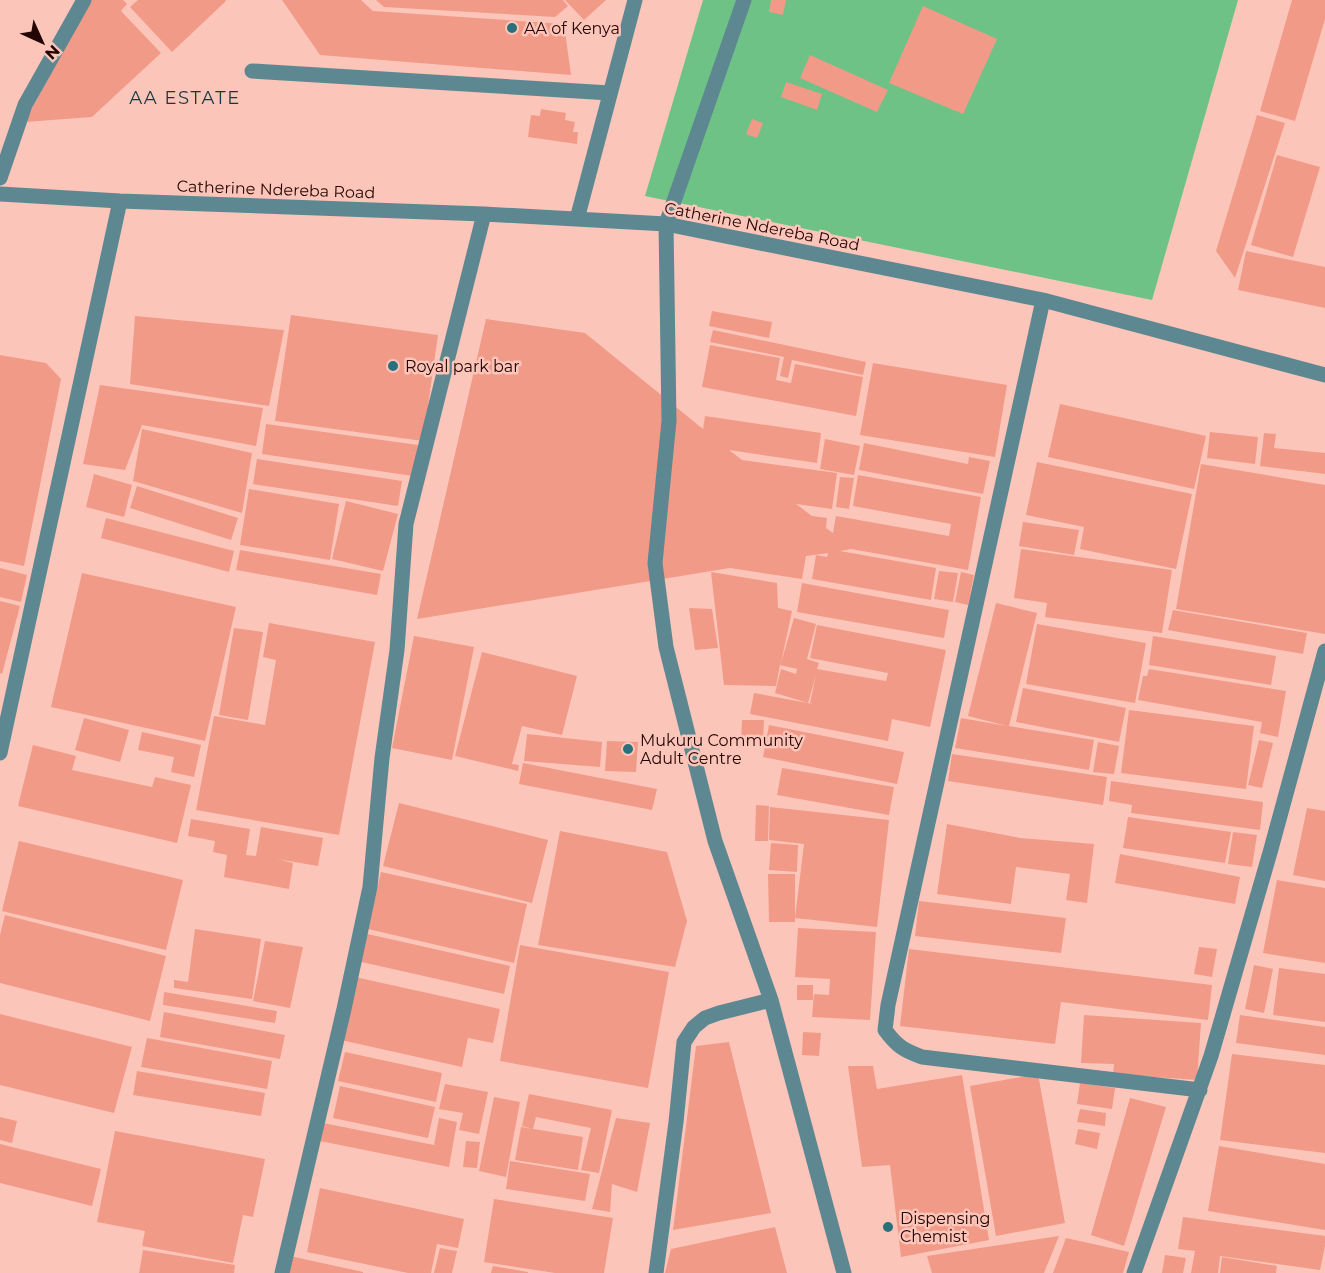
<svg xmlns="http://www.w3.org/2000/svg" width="1325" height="1273" viewBox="0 0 1325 1273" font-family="Montserrat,sans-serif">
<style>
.green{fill:#6ec286}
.building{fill:#f29a88}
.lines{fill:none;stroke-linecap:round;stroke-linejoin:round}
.minor{stroke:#5d8891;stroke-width:15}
.poi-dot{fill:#29707c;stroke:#fcc5ba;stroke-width:2}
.labels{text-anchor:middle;stroke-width:5;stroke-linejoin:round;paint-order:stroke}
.poi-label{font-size:16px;fill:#230502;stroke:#fcc5ba;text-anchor:start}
.street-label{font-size:16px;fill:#230502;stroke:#fcc5ba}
.neighbourhood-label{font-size:18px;letter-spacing:1.5px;fill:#16373d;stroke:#fcc5ba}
</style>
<rect width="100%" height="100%" fill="#fcc5ba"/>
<path class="green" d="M703,0h535l-86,300 -507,-104z"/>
<path class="building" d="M89,0h34l4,4 -6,7 40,42 -69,64 -67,5z
M138,0h87l1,1 -54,51 -42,-45z
M282,0h79l12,11 191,13 7,51 -251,-20z
M376,0h187l5,6 -13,11 -171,-10z
M565,0h41l-22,20z
M771,0h15l-3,15 -14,-3z
M1292,0h33v19l-30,102 -35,-10z
M923,6l74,33 -34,75 -74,-31z
M810,55l78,35 -11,22 -77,-34z
M786,82l36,12 -5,16 -36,-13z
M541,109l25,4 -1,7 10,2 -2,10h5l-1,12 -49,-7 3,-22 9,1z
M1257,115l28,8 -50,155 -19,-27z
M752,119l11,4 -6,15 -11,-4z
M1277,155l43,12 -27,90 -42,-12z
M1246,251l79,16v41l-87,-18z
M712,311l60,11 -3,16 -60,-12z
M291,315l147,20 -15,106 -148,-20z
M135,316l149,14 -15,76 -139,-22z
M486,319l99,14 118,96 2,-13 116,17 -4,30 -88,-13 13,10 95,13 -5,36 -36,-5 16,12 15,2 -1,10 7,5 3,-17 113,20 2,-12 -98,-18 5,-31 123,22 -13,73 -117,-21 -11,2 96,17 -5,32 -119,-21 4,-24 11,2 1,-4 -22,3 -4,23 -72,-11 -313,51z
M713,330l153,32 -3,13 -71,-15 -4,18 -8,-2 4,-19 -74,-15z
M710,345l70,13 -4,22 15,3 4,-19 68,13 -7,39 -154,-29z
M0,355l46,8 15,16 -37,187 -24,-5z
M873,363l134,22 -12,72 -135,-22z
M100,385l163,23 -7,38 -114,-21 -17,45 -42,-6z
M1060,404l146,32 -12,53 -146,-32z
M266,424l152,21 -5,31 -151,-22z
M142,429l110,24 -10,60 -109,-32z
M1210,432l48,5 -3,27 -48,-6z
M1264,433l12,1 -2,14 51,5v21l-65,-8z
M825,439l35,7 -6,29 -34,-6z
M864,443l104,21 1,-7 21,4 -7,33 -124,-24z
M257,459l145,22 -4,25 -145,-22z
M1037,462l155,32 -16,75 -96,-20 4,-22 -58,-12z
M1201,464l124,21v149l-149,-25z
M94,474l38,11 -8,32 -38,-10z
M840,477l14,1 -5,31 -13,-2z
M137,486l101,32 -7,22 -101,-32z
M249,489l90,15 -9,56 -90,-15z
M346,501l52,13 -15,57 -51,-12z
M106,518l128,33 -5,21 -128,-34z
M1023,522l56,8 -5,25 -55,-9z
M1021,549l151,21 -10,63 -117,-16 2,-14 -33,-5z
M240,550l141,24 -4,21 -141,-25z
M0,568l27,7 -6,27 -21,-5z
M939,571l19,2 -5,29 -19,-3z
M711,572l66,11 1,25 14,3 -11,52 13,-45 22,6 -9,35 12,4 -2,6 69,12 2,-8 -78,-15 7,-33 129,25 -16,77 -38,-8 -4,22 -138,-27 4,-21 59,11 -3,-1 6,-28 -8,28 -33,-10 6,-24 15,5 1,-5 -17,-4 -4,21 -52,-1z
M961,572l13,3 -6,30 -13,-3z
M82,573l154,34 -31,134 -154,-34z
M802,583l147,27 -5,28 -147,-26z
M0,601l20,5 -18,68 -2,-1z
M996,603l41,10 -28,113 85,14 -5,30 -134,-22 6,-30 46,8 -39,-10z
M689,608l23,1 6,39 -23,2z
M1173,610l134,23 -4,21 -135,-24z
M269,623l106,19 -36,193 -143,-25 18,-94 51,9 11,-65 -13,-3z
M1037,624l109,19 -11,60 -109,-19z
M234,628l29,4 -15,88 -29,-5z
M414,636l60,11 -22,113 -60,-12z
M1153,636l123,20 -5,29 -122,-20z
M482,652l95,24 -15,59 -40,-9 -10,38 7,1 -1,6 -63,-15z
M1149,669l137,22 -8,46 -18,-4 2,-11 -124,-22 5,-24h4z
M1023,688l103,20 -7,34 -103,-20z
M1129,710l125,16 -8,63 -125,-16z
M84,718l45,12 -9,32 -45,-12z
M742,720h22l-1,22h-22z
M769,725l135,27 -7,32 -134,-27z
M142,732l59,13 -7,32 -23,-5 3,-15 -36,-7z
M527,734l75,8 -2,25 -76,-6z
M1259,740l14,3 -11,45 -14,-3z
M607,741l31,1 -2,30 -31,-1z
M1098,742l21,4 -5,28 -21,-2z
M33,745l43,11 -4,14 80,17 3,-10 36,8 -14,58 -159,-37z
M952,754l155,23 -4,28 -155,-24z
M523,763l134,26 -5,21 -133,-26z
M782,768l112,19 -5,28 -112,-20z
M1111,781l152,21 -3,28 -129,-17 1,-8 -23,-4z
M399,803l149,37 -16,63 -149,-37z
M756,805l13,1 -1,35h-13z
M770,807l119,13 -12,107 -82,-9 9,-74 -35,-4z
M1307,808l18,3v70l-32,-6z
M1128,817l103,15 -6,31 -102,-15z
M191,819l59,10 -4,26 10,1 5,-29 62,11 -5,28 -41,-7 16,4 -4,26 -65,-12 3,-22 -14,-3 2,-11 -27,-5z
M947,824l73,14 74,6 -7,59 -21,-3 4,-26 -54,-7 -5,37 -74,-10z
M560,831l107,21 20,69 -12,46 -137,-22z
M1233,832l24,3 -5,32 -24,-3z
M19,841l164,39 -17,70 -164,-39z
M771,843l27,2 -1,27 -28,-2z
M1120,854l120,23 -5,27 -120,-21z
M381,872l146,32 -13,59 -146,-34z
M768,874h27v48h-26z
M1277,880l48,8v75l-62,-10z
M919,901l147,17 -5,35 -146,-17z
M5,915l161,41 -16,65 -150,-38v-48z
M798,928l78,4 -6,88 -58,-3 2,-23 15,1 1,-16 -35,-2z
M195,929l66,10 -9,60 -78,-11v-8l14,2z
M363,933l147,33 -6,28 -147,-33z
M265,941l38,6 -13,61 -37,-7z
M520,945l149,27 -21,116 -148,-27z
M1199,947l18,2 -5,28 -18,-3z
M909,949l303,36 -4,35 -147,-18 -6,42 -155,-18z
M1254,965l19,4 -9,44 -19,-4z
M1279,968l46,6v48l-52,-7z
M355,977l145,32 -7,34 -25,-5 -6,29 -121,-27z
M797,985h16v15h-16z
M164,992l113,19 -2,12 -112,-18z
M164,1012l121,23 -5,24 -120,-22z
M0,1014l132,33 -18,66 -114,-28z
M1084,1015l117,8 -4,57 -84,-6 1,-10 -33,-1z
M1240,1015l85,12v28l-89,-12z
M803,1032l18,1 -2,23 -17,-1z
M147,1038l125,23 -5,28 -126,-22z
M729,1042l42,171 -98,17 23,-184z
M345,1052l97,21 -6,29 -98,-21z
M1232,1054l93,11v88l-105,-13z
M848,1066h25l4,23 85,-14 27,165 -88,17 -11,-92 -28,2z
M137,1071l128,22 -4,23 -128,-21z
M1038,1074l27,149 -69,13 -26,-150z
M1080,1083l35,5 -3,21 -35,-5z
M445,1084l43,8 -9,42 -20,-4 4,-17 -24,-4z
M340,1086l95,21 -7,31 -95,-20z
M529,1094l83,16 -13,63 -18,-3 10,-42 -55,-11 -3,12 -11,-3z
M494,1097l26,5 -14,75 -27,-6z
M1130,1098l36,9 -42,139 -33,-11z
M1080,1109l26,4 -1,13 -28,-4z
M0,1117l17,4 -5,22 -12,-3z
M439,1118l18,4 -8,45 -129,-26 3,-18 111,22z
M616,1118l34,5 -13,69 -25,-8 -2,28 -18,-3z
M521,1127l62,10 -5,33 -63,-10z
M1078,1129l22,4 -3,16 -22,-5z
M115,1131l150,28 -12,58 -10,-2 -10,48 -91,-17 3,-15 -48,-9z
M466,1141l14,1 -3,26 -14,-1z
M0,1144l101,25 -9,37 -92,-23z
M1219,1146l106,18v66l-117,-19z
M510,1161l80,13 -5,27 -79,-12z
M320,1188l144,31 -6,29 -21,-4 -6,29h-23l-101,-21z
M494,1199l119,19 -9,55h-49l-71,-11z
M1183,1217l142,19v10l-5,24 -100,-14 -2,17h-27l4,-22 -17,-2z
M775,1227l12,46h-122l6,-24z
M1059,1236l-15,37h-112l-5,-17z
M1066,1238l63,14 -6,21h-70z
M440,1248l17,3 -5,22h-18z
M143,1250l92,15 -1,8h-95z
M1165,1255l21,3 -3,15h-21z
M290,1256l73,16v1h-77z
M1222,1257l55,9 -1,7h-56z
M493,1266l35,6v1h-37z"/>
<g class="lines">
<path class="minor" d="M744,0l-78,224 3,197 -14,142 11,84 49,194 56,159 73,273
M252,71l358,22
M0,178l25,-73 59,-105
M0,194l120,7 364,13 182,10 377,76 282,75
M577,219l58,-219
M1043,300l-155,705 -3,25c12,16 18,20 37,27l278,33
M0,753l120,-552
M282,1273l62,-264 26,-122 12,-129 15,-108 9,-126 78,-310
M656,1273l20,-151 8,-80 10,-15 11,-9 14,-5 52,-13
M1134,1273l77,-217 60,-207 54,-198"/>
</g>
<g class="poi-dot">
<circle cx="512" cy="28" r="6"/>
<circle cx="393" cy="366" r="6"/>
<circle cx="628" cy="749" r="6"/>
<circle cx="888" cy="1227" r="6"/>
</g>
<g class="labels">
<g class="poi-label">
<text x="524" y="34">AA of Kenya</text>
<text x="405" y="372">Royal park bar</text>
<text x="640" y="746">Mukuru Community<tspan x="640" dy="18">Adult Centre</tspan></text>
<text x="900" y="1224">Dispensing<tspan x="900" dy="18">Chemist</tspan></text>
</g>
<g class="street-label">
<text transform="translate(276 189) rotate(2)" y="6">Catherine Ndereba Road</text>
<text transform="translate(762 226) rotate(11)" y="6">Catherine Ndereba Road</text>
</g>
<g class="neighbourhood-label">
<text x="185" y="104">AA ESTATE</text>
</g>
</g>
<g transform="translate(42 42) rotate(135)" stroke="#fcc5ba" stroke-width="4.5" paint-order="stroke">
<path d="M0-4.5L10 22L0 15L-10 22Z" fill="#230502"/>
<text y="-9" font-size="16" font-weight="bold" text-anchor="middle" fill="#230502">N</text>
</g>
</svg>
